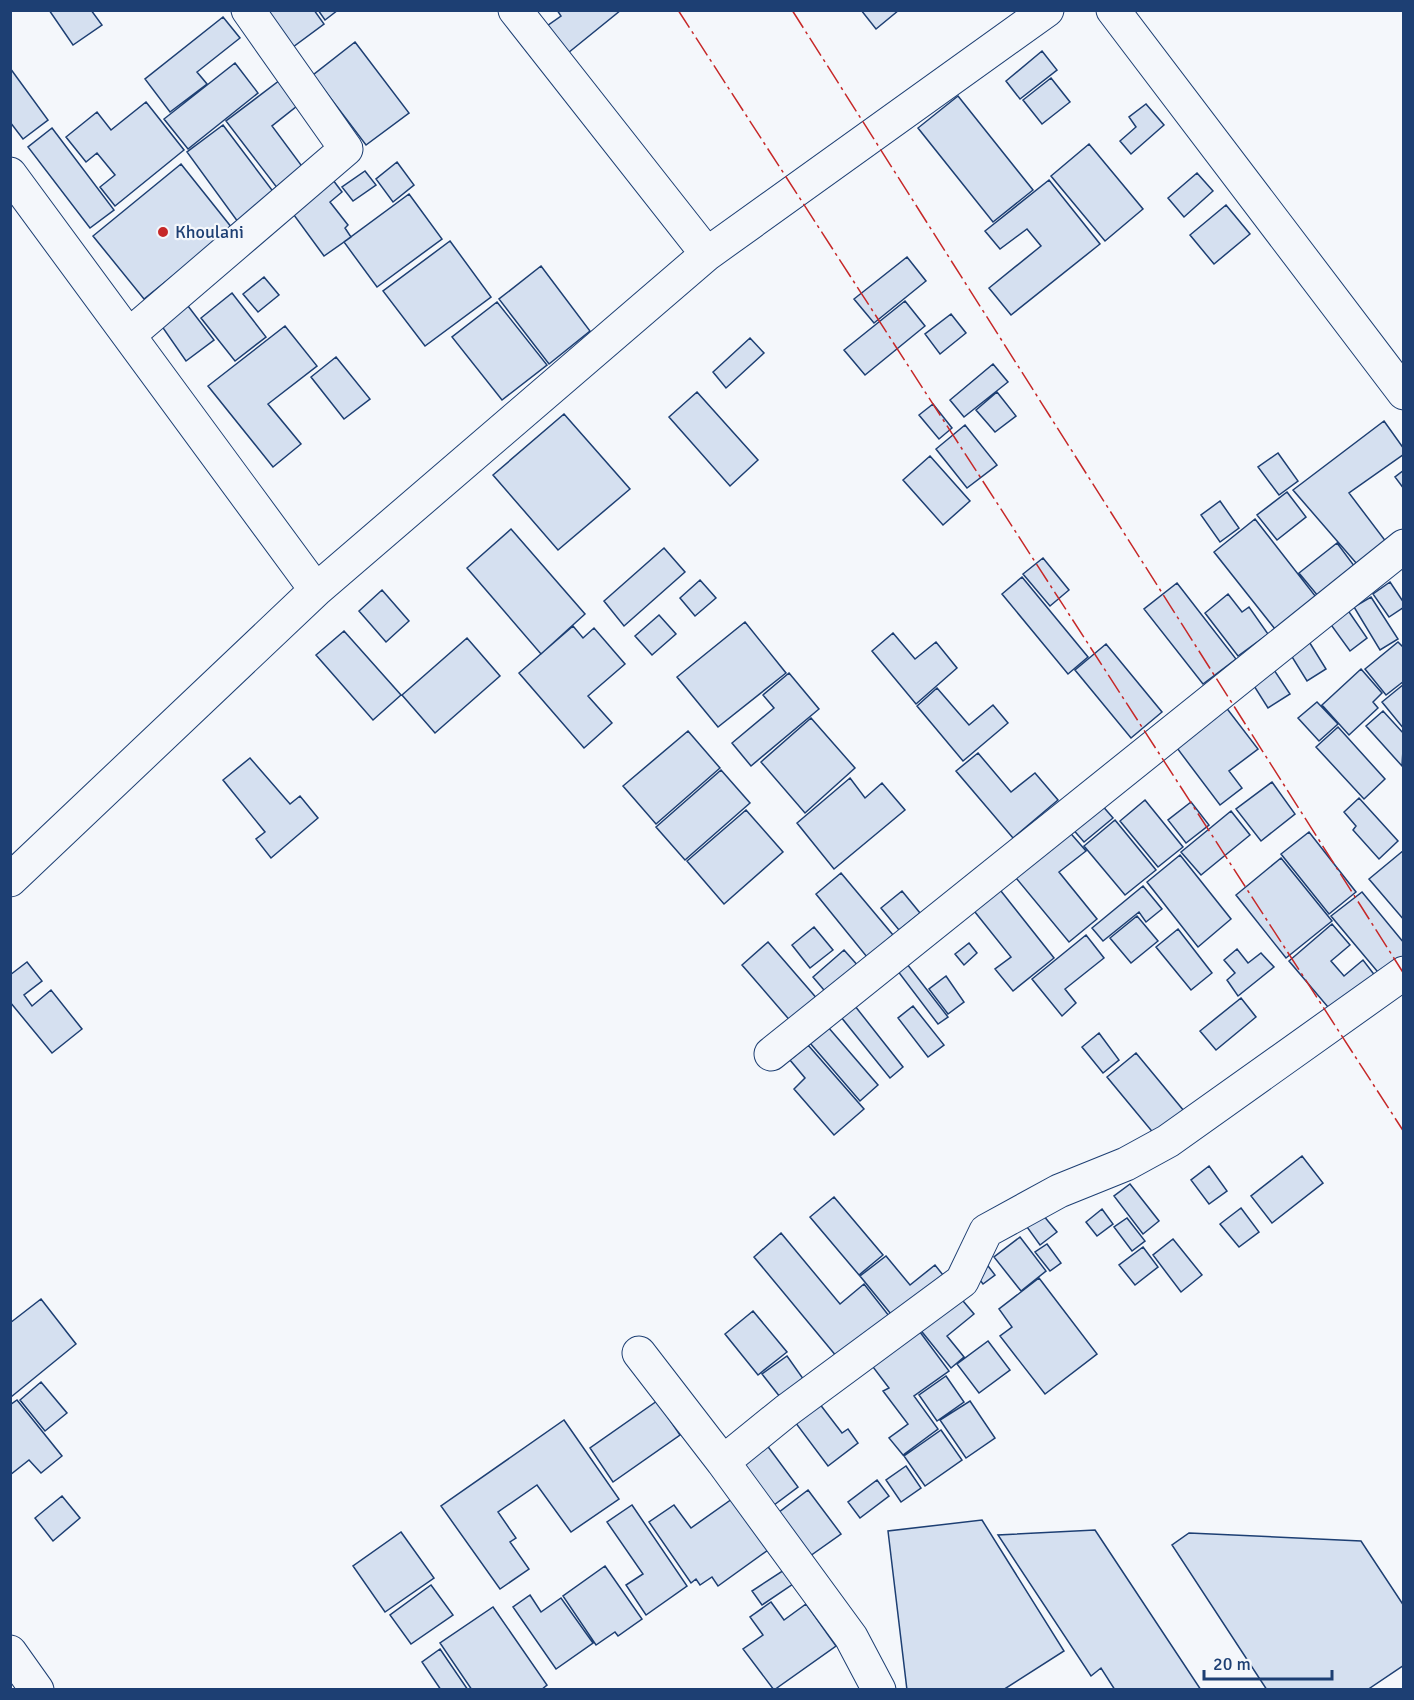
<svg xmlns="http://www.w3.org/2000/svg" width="1414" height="1700" viewBox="0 0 1414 1700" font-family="Signika,sans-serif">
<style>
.building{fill:#d5e0f0;stroke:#1d3f73;stroke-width:1.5}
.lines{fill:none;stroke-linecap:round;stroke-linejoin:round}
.minor-casing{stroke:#1d3f73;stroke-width:35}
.minor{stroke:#f4f7fb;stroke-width:33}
.power{stroke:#c62828;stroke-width:1.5;stroke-dasharray:21 4.5 3 4.5;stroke-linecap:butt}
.poi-dot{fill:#c62828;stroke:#f4f7fb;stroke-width:2}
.labels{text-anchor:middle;stroke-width:4.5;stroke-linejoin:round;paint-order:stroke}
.poi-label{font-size:18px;fill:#1d3f73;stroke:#f4f7fb;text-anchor:start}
</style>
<rect width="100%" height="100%" fill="#f4f7fb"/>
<path class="building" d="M49,10h42l11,15 -29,20z
M265,10h49l10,14 -31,23z
M318,10h20l-13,10z
M557,10h64l-53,43 -21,-27 14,-10z
M861,10h38l-23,19z
M223,17l17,21 -43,34 10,12 -37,28 -25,-33z
M355,42l54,71 -43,32 -53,-70z
M1042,51l15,19 -37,29 -14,-18z
M235,63l23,30 -70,56 -24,-30z
M10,68l38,52 -25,19 -13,-17z
M284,77l18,25 -30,24 32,43 -26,20 -52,-68z
M1051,78l19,24 -28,22 -19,-24z
M958,96l75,94 -40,32 -75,-94z
M146,102l38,48 -69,56 -15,-19 15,-12 -18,-22 -11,9 -20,-25 31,-25 14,18z
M1146,104l18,21 -33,29 -11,-13 16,-14 -7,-10z
M223,125l52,69 -37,28 -51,-70z
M52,128l62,82 -24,18 -62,-81z
M1089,144l54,65 -38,32 -54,-65z
M397,162l17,23 -21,17 -17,-23z
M181,164l51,64 -88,71 -51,-63z
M365,171l11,14 -23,16 -11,-14z
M1197,173l16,18 -29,26 -16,-19z
M333,180l9,12 -12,10 18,23 -3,3 6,9 -27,19 -33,-45z
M1049,180l51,64 -89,71 -22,-27 52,-42 -14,-17 -27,20 -15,-18z
M409,194l33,45 -65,48 -33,-45z
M1226,205l24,29 -36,30 -24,-29z
M450,241l41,56 -66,49 -42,-55z
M907,257l19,24 -52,42 -20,-24z
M541,266l49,65 -41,33 -50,-65z
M264,277l15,18 -21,17 -15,-18z
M232,293l34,44 -31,24 -34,-43z
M905,301l20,25 -60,49 -21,-25z
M497,302l50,63 -45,35 -50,-63z
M188,306l26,34 -28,21 -25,-36z
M951,314l15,19 -26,21 -15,-20z
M285,326l32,40 -49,38 33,40 -28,23 -65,-81z
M750,338l14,15 -38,35 -13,-16z
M336,357l34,42 -26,20 -33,-42z
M993,364l15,18 -44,35 -14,-17z
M697,392l61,68 -28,26 -61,-69z
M997,392l19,24 -21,16 -19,-22z
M933,404l19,24 -13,11 -20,-24z
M564,414l66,75 -72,61 -65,-75z
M1384,421l20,28v5l-55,39 38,50 -30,21 -64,-74z
M965,425l32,40 -30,23 -31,-39z
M1278,453l20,28 -19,14 -21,-28z
M930,456l40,45 -27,24 -40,-45z
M1404,470v19l-9,-12z
M1287,492l19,25 -29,23 -20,-25z
M1220,501l19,27 -19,14 -19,-27z
M1255,519l61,78 -41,32 -61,-77z
M511,529l74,85 -44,40 -74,-86z
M1337,543l18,24 -37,29 -19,-23z
M664,548l21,24 -61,54 -20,-25z
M1043,558l26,32 -19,16 -27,-32z
M1022,577l66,80 -20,17 -66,-80z
M700,580l16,18 -21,18 -15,-18z
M1390,582l14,21v4l-15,10 -16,-23z
M1177,583l59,76 -33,25 -59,-75z
M382,590l27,31 -23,21 -27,-31z
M1228,594l14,18 7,-5 19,27 -30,22 -33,-43z
M1371,597l27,42 -18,11 -26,-43z
M1347,609l20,29 -17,13 -21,-29z
M659,615l17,19 -24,21 -17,-19z
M745,622l41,51 -68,54 -41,-50z
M573,626l10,12 11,-10 31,36 -37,32 24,27 -28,25 -65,-75z
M344,631l57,64 -28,25 -57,-65z
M893,633l22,26 21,-17 21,26 -41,36 -44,-53z
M467,638l33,38 -65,57 -33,-38z
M1308,640l18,29 -19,12 -18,-29z
M1398,642l6,6v33l-18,14 -21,-26z
M1106,644l56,68 -31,26 -56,-68z
M1270,664l20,30 -22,14 -19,-30z
M1361,669l21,24 -9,9 5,6 -29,27 -27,-30z
M789,673l30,36 -68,57 -19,-23 42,-35 -11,-13z
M1404,684v45l-22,-27z
M937,688l32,37 24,-20 15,18 -45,38 -46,-55z
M1317,702l21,22 -19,17 -21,-23z
M1225,706l33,43 -29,22 13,17 -22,17 -46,-61z
M1383,711l21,23 -2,32 -36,-40z
M811,718l44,50 -50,45 -44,-51z
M1338,727l47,52 -21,20 -48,-52z
M688,731l32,37 -64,56 -33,-38z
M978,753l33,39 24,-19 23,27 -45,38 -57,-67z
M250,758l40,46 10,-8 18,22 -47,40 -15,-19 9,-7 -42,-52z
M721,770l29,33 -65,57 -29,-33z
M850,778l15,20 17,-15 23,27 -71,59 -37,-46z
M1272,782l23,32 -34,27 -25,-32z
M1359,798l39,43 -19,18 -26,-29 3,-4 -12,-14z
M1145,800l38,47 -25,20 -38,-46z
M1191,802l18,23 -23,18 -18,-23z
M1100,803l13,15 -29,24 -13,-15z
M746,810l37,42 -59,52 -37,-43z
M1231,811l19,24 -49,40 -20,-23z
M1115,820l41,50 -31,25 -41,-49z
M1066,828l20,23 -27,21 38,47 -28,23 -57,-69z
M1309,832l47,60 -27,22 -48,-60z
M1404,850v70l-35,-41z
M1180,855l51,64 -33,28 -51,-65z
M1281,858l51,63 -46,37 -50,-63z
M841,873l52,62 -26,22 -51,-63z
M997,886l57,72 -41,33 -18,-22 16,-12 -40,-50z
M1143,886l19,23 -16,13 -7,-10 -36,29 -11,-13z
M902,891l18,22 -21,17 -18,-22z
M1362,892l42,51v16l-22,18 -51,-61z
M1137,916l21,25 -27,22 -21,-25z
M1332,924l18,21 -19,16 13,15 19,-16 13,17 -43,36 -44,-52z
M814,927l19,23 -23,18 -18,-23z
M1178,929l34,44 -21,17 -35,-43z
M1086,935l18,23 -39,31 11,14 -14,13 -30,-37z
M768,942l51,59 -26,23 -51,-59z
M969,943l8,10 -13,12 -9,-11z
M1237,949l11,14 13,-10 13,14 -36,29 -11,-16 8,-7 -11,-13z
M844,950l16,18 -31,28 -16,-19z
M27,962l15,19 -18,14 8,11 19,-16 31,39 -30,24 -42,-51v-27z
M907,964l41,53 -10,7 -41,-54z
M946,976l18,26 -16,12 -19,-25z
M1241,998l15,19 -40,33 -16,-19z
M855,1006l48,61 -13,11 -49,-61z
M913,1006l31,39 -16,12 -30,-39z
M828,1027l50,58 -18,16 -50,-58z
M1099,1033l20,27 -16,13 -21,-26z
M808,1045l56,64 -30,26 -40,-46 11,-11 -15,-18z
M1136,1053l48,58 -29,24 -48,-58z
M1302,1156l21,27 -51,40 -21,-27z
M1209,1166l18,25 -18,13 -18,-24z
M1130,1184l29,37 -16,13 -29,-38z
M834,1197l49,58 -24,20 -49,-58z
M1241,1208l18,24 -20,15 -19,-23z
M1102,1209l11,15 -16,12 -11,-14z
M1043,1215l14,17 -17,13 -13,-18z
M1127,1218l18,23 -13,10 -18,-24z
M781,1233l59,71 24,-20 29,37 -56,36 -83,-100z
M1020,1237l26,34 -25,20 -27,-34z
M1173,1239l29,36 -21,17 -28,-37z
M1047,1244l14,19 -11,8 -15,-19z
M1143,1247l15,20 -23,18 -16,-20z
M886,1256l24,29 25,-20 12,15 -52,39 -35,-43z
M985,1262l10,13 -12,9 -10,-13z
M1039,1278l58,76 -52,40 -45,-58 12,-9 -13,-18z
M958,1295l16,19 -27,22 17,21 -13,11 -32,-40z
M41,1299l35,45 -65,53 -1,-74z
M753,1311l34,41 -29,23 -33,-41z
M917,1328l32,43 -35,25 24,33 -35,26 -14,-17 19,-14 -25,-33 6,-3 -19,-25z
M988,1341l22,29 -31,23 -22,-29z
M787,1356l17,24 -24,17 -18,-23z
M946,1376l18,26 -27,19 -18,-26z
M41,1382l26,31 -22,18 -25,-31z
M17,1400l45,56 -21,17 -12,-13 -19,15v-70z
M657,1401l23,34 -67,47 -23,-34z
M970,1401l25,37 -29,20 -26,-38z
M819,1403l23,30 6,-4 10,14 -30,23 -33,-44z
M564,1420l55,79 -48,33 -34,-47 -39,27 18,26 -6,4 19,27 -29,20 -59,-83z
M941,1430l21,30 -37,26 -21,-30z
M763,1440l35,47 -28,21 -35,-48z
M906,1466l15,22 -20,14 -15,-22z
M877,1480l12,16 -29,22 -12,-16z
M808,1490l33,44 -31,22 -32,-43z
M62,1496l18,22 -27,23 -18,-23z
M732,1499l36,51 -50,36 -6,-9 -12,8 -4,-6 -5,4 -42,-61 25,-17 17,23z
M632,1505l55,81 -41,29 -20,-30 17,-11 -36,-52z
M982,1520l82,131 -61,39h-96l-19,-159z
M1095,1530l106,160h-86l-14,-22 -10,8 -93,-141z
M401,1532l33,46 -49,34 -32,-46z
M1189,1533l172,8 43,65v59l-37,25h-100l-95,-145z
M605,1566l37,53 -24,17 -3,-4 -19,13 -33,-49z
M784,1570l9,14 -31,21 -10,-14z
M431,1585l22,30 -42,29 -21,-29z
M530,1595l11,17 20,-14 32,45 -37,26 -43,-62z
M771,1602l13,18 22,-16 30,42 -62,44 -31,-41 20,-14 -13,-18z
M493,1607l54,78 -6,5h-69l-32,-47z
M440,1649l28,41h-27l-19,-28z"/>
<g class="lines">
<g class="minor-casing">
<path id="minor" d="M515,10l192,244
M1113,10l291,383
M10,174l306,416
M129,335l217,-186 -98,-139
M10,880l306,-290 391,-336 340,-244
M771,1054l633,-508
M639,1353l84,109 128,175 28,53
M723,1462l63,-51 176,-130 24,-50 73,-40 67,-27 42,-23 236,-168
M10,1652l27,38"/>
</g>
<use href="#minor" class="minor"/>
<path class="power" d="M678,10l726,1122
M792,10l612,964"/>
</g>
<circle class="poi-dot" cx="163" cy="232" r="6"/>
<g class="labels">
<g class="poi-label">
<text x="175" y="238">Khoulani</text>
</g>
</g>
<rect width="1414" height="1700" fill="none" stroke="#1d3f73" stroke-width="24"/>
<path d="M1204 1670v9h128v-9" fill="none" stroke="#1d3f73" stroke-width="3"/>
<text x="1213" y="1670" font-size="18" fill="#1d3f73" stroke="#f4f7fb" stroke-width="4.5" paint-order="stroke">20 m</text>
</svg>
